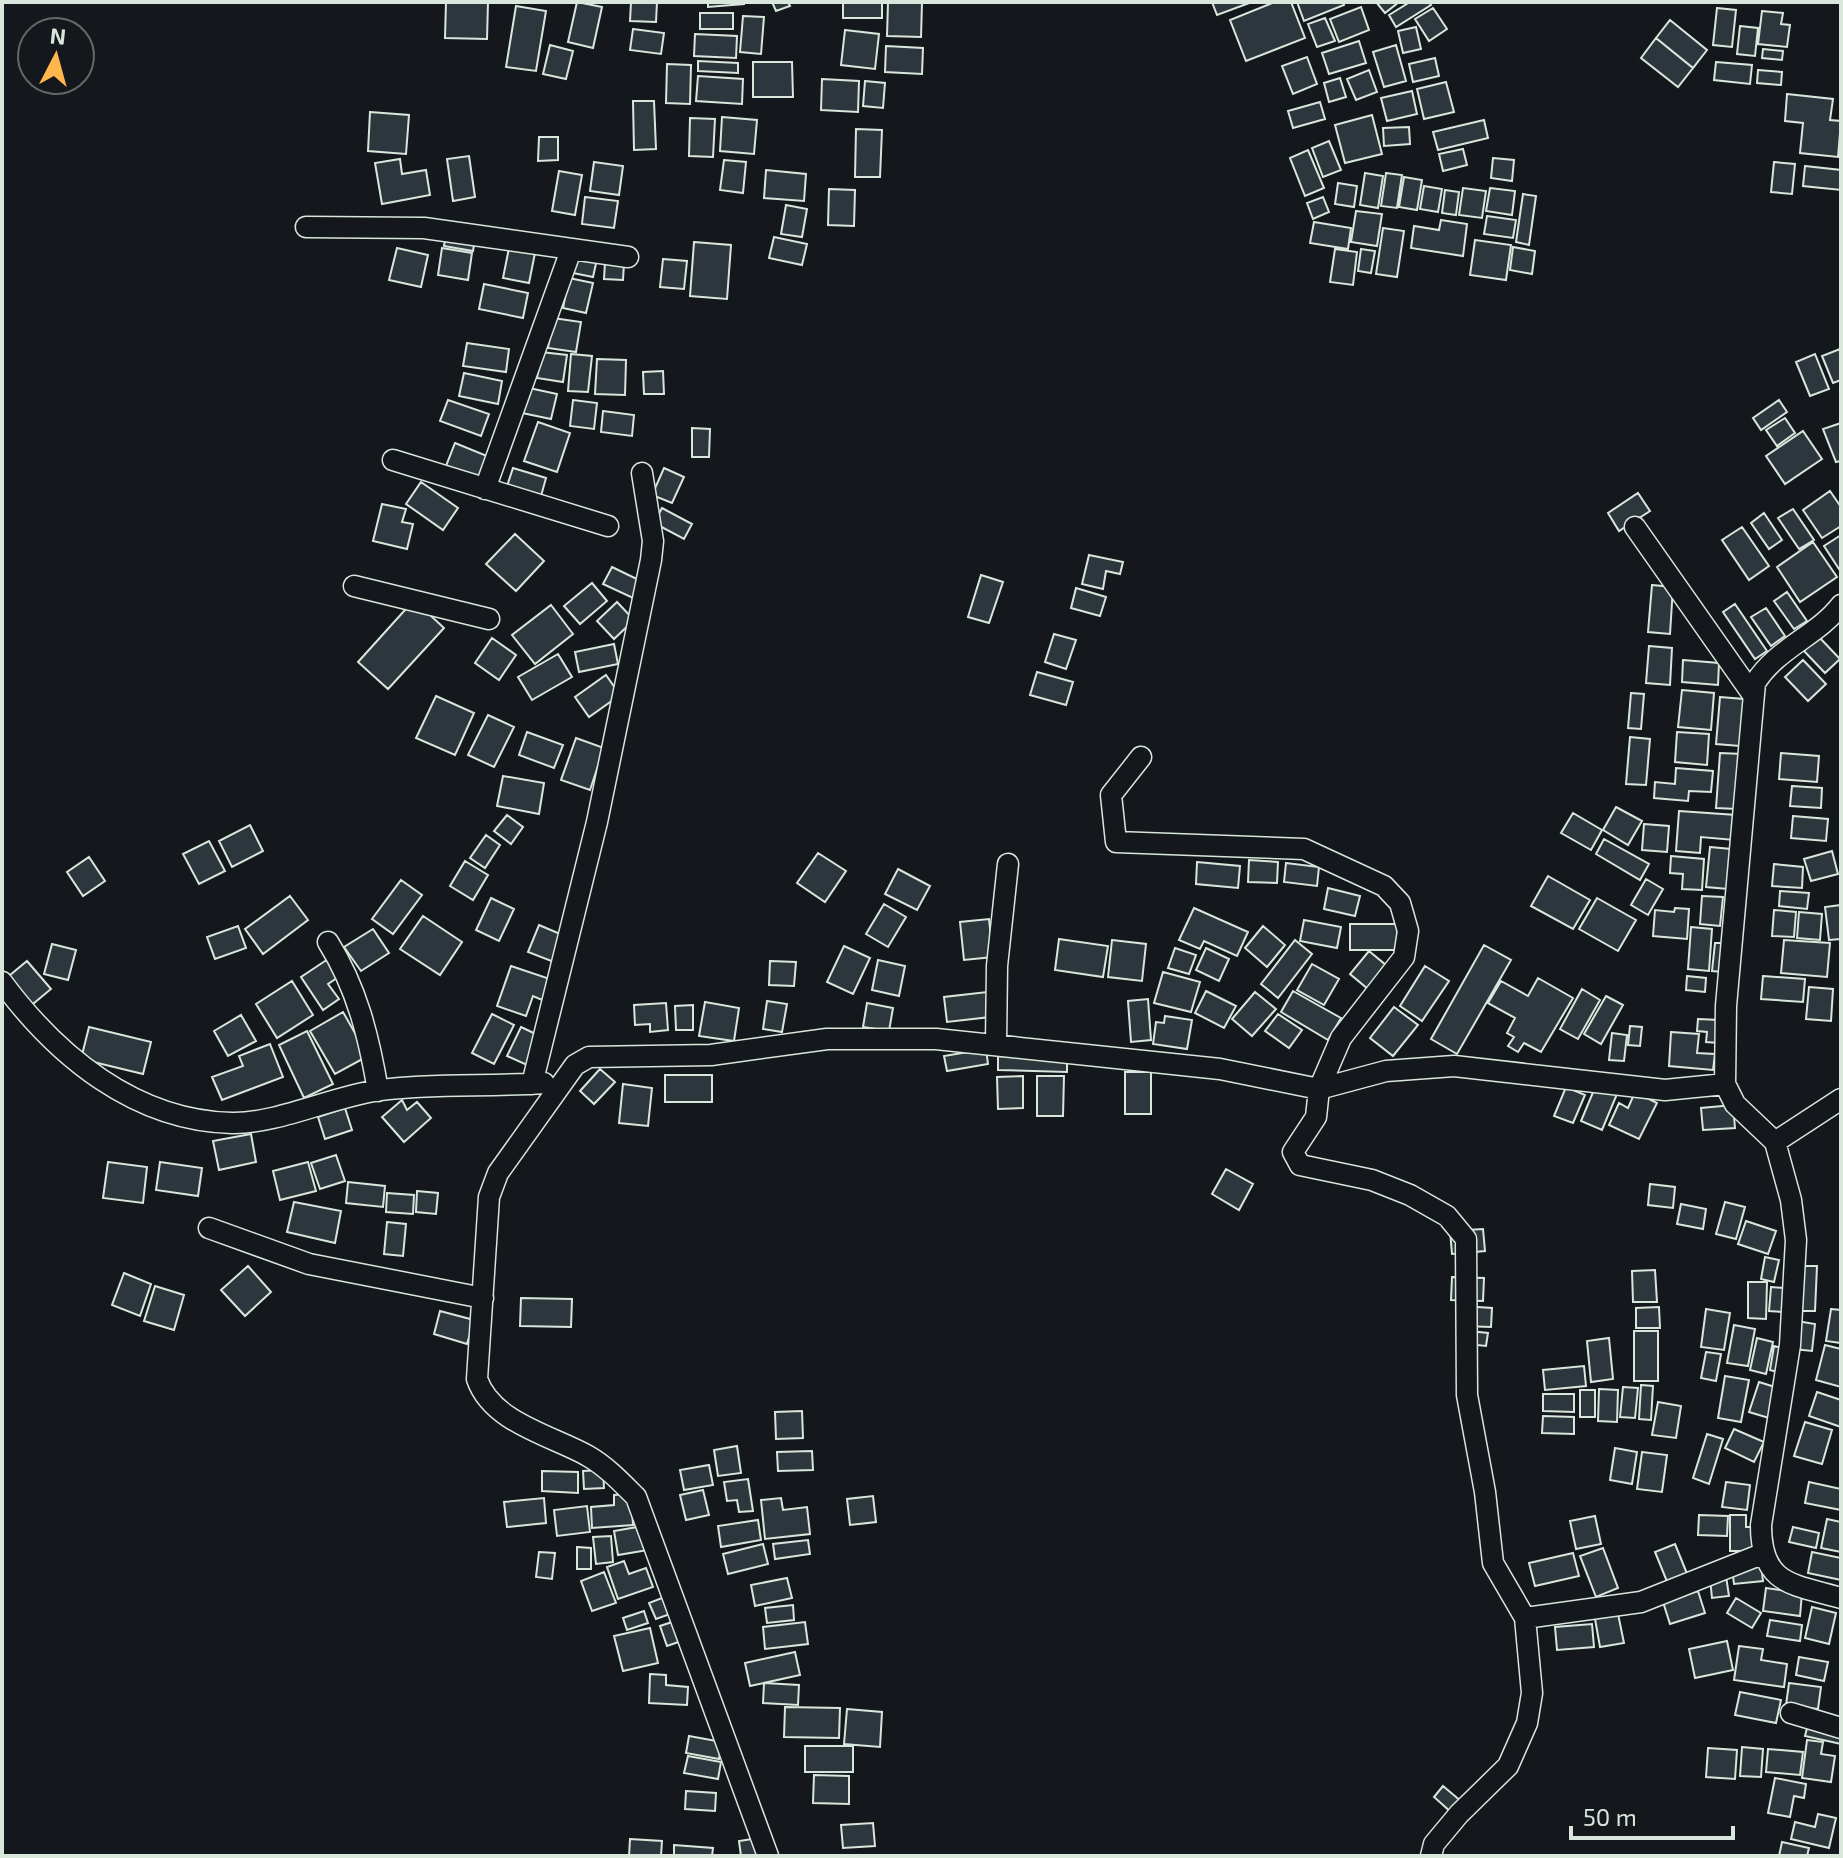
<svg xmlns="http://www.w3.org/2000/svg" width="1843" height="1858" viewBox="0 0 1843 1858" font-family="'Exo 2',sans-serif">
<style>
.building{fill:#2c363c;stroke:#d8e6dc;stroke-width:2}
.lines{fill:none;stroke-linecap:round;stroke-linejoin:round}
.street-casing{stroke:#d8e6dc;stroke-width:23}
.street{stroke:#14181c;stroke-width:20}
</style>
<rect width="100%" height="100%" fill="#14181c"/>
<path class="building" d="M446,2h42l-1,37 -42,-1z
M577,2l25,5 -9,41 -25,-6z
M631,2h26l-1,20 -26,-1z
M708,2h36v2l-36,3z
M772,2h16l2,4 -14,5z
M843,2h39v16h-39z
M888,2h34l-1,35 -34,-1z
M1212,2h40l-35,13z
M1275,2h16l14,36 -59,23 -16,-41z
M1297,2h46l1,3 -40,16z
M1376,2h23l-14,11z
M1410,2h19l2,3 -35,22 -7,-12z
M516,6l30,5 -10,60 -30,-4z
M1361,7l8,23 -30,12 -9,-23z
M1433,8l14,21 -18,12 -14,-22z
M1717,8l19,2 -4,37 -19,-2z
M1762,11l21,2 -2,11 9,1 -3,22 -29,-3z
M700,13h33v16h-33z
M743,16l21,1 -3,37 -21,-2z
M1325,18l10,23 -18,6 -9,-23z
M1670,20l37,30 -14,18 -37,-30z
M1740,26l18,2 -3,28 -18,-2z
M1416,27l5,22 -18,4 -5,-22z
M633,29l31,4 -3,21 -31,-4z
M845,30l34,4 -4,35 -34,-4z
M695,34l42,2 -1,22 -42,-2z
M1656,38l37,30 -15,19 -37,-29z
M1359,41l7,22 -37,11 -7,-21z
M550,45l23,6 -7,28 -23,-5z
M1396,45l10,36 -22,6 -11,-35z
M886,46l37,2 -1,26 -37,-2z
M1763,49l20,2 -1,9 -20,-2z
M1307,57l10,27 -24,10 -11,-28z
M1435,58l4,18 -26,6 -4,-18z
M698,61l40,2v10l-40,-2z
M753,62h39l1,35h-40z
M1716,62l36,3 -2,19 -36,-4z
M667,64l24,1 -1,39 -24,-1z
M1369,70l8,22 -21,8 -9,-21z
M1758,70l24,2 -1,13 -24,-2z
M698,76l45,3 -1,25 -46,-3z
M1340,78l6,19 -17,5 -5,-19z
M822,79l37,2 -1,31 -37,-2z
M865,81l20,2 -2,25 -20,-2z
M1446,82l8,30 -30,7 -7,-30z
M1412,91l5,23 -30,7 -6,-23z
M1787,94l46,5 -3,21 11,1 -3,36 -38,-4 3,-30 -18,-2z
M633,101h21l2,48 -22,1z
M1320,102l5,17 -32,9 -5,-17z
M370,112l39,3 -3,39 -38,-3z
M1372,115l10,39 -37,9 -10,-38z
M722,117l35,3 -3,34 -34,-3z
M690,118l25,1 -2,38 -24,-1z
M1484,120l4,18 -50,12 -5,-18z
M1409,127l1,17 -26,2 -1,-18z
M856,129l26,1 -2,47h-25z
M539,137h19v23l-20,1z
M1329,141l12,29 -18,7 -11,-29z
M1463,149l4,16 -24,6 -4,-17z
M1308,150l16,38 -19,8 -15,-38z
M469,156l6,41 -22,4 -6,-42z
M1493,158l21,2 -2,21 -21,-3z
M400,159l2,15 24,-4 4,25 -48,9 -7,-41z
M724,160l22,2 -3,31 -23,-3z
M594,162l29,4 -4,29 -29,-4z
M1774,162l21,2 -3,30 -21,-2z
M1805,166l36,4v20l-38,-4z
M766,170l40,4 -2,27 -40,-3z
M559,171l23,4 -7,40 -23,-4z
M1365,173l18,3 -5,32 -18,-3z
M1386,173l16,2 -5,33 -16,-2z
M1404,177l18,3 -5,30 -18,-3z
M1338,183l19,3 -3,21 -19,-3z
M1424,186l18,3 -4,23 -18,-3z
M1463,188l23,3 -4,27 -23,-3z
M1490,188l25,3 -3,24 -26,-4z
M829,189l26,1 -1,36 -26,-1z
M1445,190l14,2 -3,23 -14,-2z
M1523,194l13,2 -7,49 -13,-3z
M585,197l33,4 -4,27 -32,-4z
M1323,197l6,15 -16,7 -6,-16z
M786,205l21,4 -5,28 -21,-3z
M1356,211l26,3 -5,32 -26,-4z
M1487,216l29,4 -3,18 -29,-4z
M1441,220l26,4 -4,32 -52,-8 3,-22 25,4z
M1314,222l37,6 -3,21 -38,-6z
M1383,228l21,3 -7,46 -21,-3z
M446,234l29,5 -2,12 -29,-5z
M774,237l33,7 -5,21 -33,-7z
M1475,240l36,5 -5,35 -36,-5z
M694,242l37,3 -4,54 -37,-3z
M1513,247l22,4 -3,23 -22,-4z
M397,248l31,7 -7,32 -32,-7z
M442,248l30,5 -4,27 -30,-5z
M509,248l26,5 -6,30 -26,-5z
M1335,249l22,3 -4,33 -23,-3z
M1361,249l14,2 -4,22 -13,-2z
M577,255l20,4 -4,18 -20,-4z
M663,259l24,2 -3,28 -24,-2z
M605,262l19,1 -1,17 -19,-1z
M569,278l24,5 -7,30 -23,-5z
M484,284l44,9 -5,25 -44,-9z
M553,318l28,4 -5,30 -28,-4z
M467,343l42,6 -3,23 -43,-6z
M1840,349l1,31 -8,3 -11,-27z
M541,352l26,3 -4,27 -26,-4z
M571,354l21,2 -4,36 -20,-1z
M1815,354l14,35 -19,7 -14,-34z
M597,359l29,1 -1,35 -30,-1z
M663,371l1,23h-20l-1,-22z
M464,373l38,8 -4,23 -39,-8z
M529,388l28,6 -6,25 -29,-6z
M448,400l41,14 -8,22 -41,-15z
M573,400l24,3 -3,26 -24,-3z
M1779,400l8,12 -26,18 -8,-12z
M603,411l31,4 -2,21 -31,-4z
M1785,418l10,15 -18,13 -11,-16z
M538,422l32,11 -13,39 -33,-11z
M1841,423v38l-5,1 -13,-33z
M692,428l18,1 -1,28h-17z
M1803,431l19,28 -37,25 -19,-28z
M455,443l32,13 -9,23 -32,-13z
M513,468l33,10 -5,18 -34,-10z
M664,468l20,9 -12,26 -20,-8z
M421,482l37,26 -15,22 -37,-26z
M1830,491l11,16v19l-19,12 -19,-28z
M1638,493l12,18 -31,20 -11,-18z
M382,504l24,5 -4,13 11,2 -6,25 -34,-8z
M662,508l30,16 -8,15 -30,-16z
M1793,509l21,31 -15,9 -21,-31z
M1764,513l18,27 -13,9 -18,-26z
M1742,527l27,39 -20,14 -27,-40z
M515,534l29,27 -28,30 -30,-27z
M1841,535v33l-2,1 -15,-23z
M1813,542l24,35 -37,25 -23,-35z
M1089,555l34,7 -3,12 -14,-3 -3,18 -21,-5z
M612,567l29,14 -8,17 -30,-14z
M981,575l22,7 -14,41 -21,-6z
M592,583l15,18 -27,23 -16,-18z
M1652,585l21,2 -3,47 -22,-2z
M1076,588l30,9 -6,19 -29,-8z
M1787,592l20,29 -13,8 -20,-28z
M414,600l30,28 -56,61 -30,-27z
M617,602l17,18 -20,19 -17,-18z
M1735,604l32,47 -12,8 -32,-47z
M551,605l22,29 -38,30 -23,-29z
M1766,608l19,28 -14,10 -20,-29z
M1054,634l22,6 -10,29 -21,-7z
M1818,636l22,23 -15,14 -21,-22z
M492,638l24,17 -17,25 -24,-17z
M614,644l4,20 -39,8 -4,-20z
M1649,646l23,2 -2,37 -24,-2z
M558,654l14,23 -40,23 -14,-23z
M1683,660l36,3 -1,22 -36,-3z
M1803,660l23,24 -18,17 -23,-24z
M1037,672l36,10 -7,23 -36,-10z
M606,675l14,20 -31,22 -14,-20z
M1682,690l32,3 -3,37 -33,-3z
M1631,693l13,1 -3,35 -13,-1z
M436,696l38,17 -19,42 -39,-17z
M1720,697l24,2 -4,47 -24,-2z
M488,715l26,12 -20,40 -26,-12z
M527,732l36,13 -9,23 -35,-13z
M1677,732l32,2 -2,31 -32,-3z
M1630,737l20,2 -4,46 -20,-1z
M576,738l28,10 -14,42 -29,-10z
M1720,753l22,1 -5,55 -21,-1z
M1781,753l38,3 -2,26 -38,-3z
M1676,768l37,3 -2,21 -22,-1 -1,10 -34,-3 1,-16 20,2z
M503,776l41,7 -5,31 -42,-8z
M1792,786l30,2 -1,20 -31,-2z
M1616,807l26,14 -14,24 -25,-15z
M1679,811l57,4 -2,25 -33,-3 -1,16 -24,-2z
M1573,813l29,17 -11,20 -30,-17z
M507,815l16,12 -12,17 -17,-13z
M1793,816l35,3 -2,22 -35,-3z
M1644,824l25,2 -2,26 -25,-2z
M250,825l13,26 -31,16 -13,-26z
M486,835l14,10 -15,23 -15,-10z
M1604,839l45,25 -9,16 -44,-26z
M209,841l16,30 -26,13 -16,-30z
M1710,847l21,2 -3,40 -22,-2z
M1832,851l6,23 -27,7 -7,-22z
M818,853l28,18 -21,31 -28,-19z
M1671,856l33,3 -2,31 -20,-1 1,-15 -13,-1z
M89,857l16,24 -22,15 -16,-24z
M1249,860l29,2 -1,21 -29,-1z
M465,861l23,14 -15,25 -23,-14z
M1197,862l43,4 -2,22 -42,-4z
M1286,863l33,4 -2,19 -33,-4z
M1774,864l29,3 -1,21 -30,-2z
M898,869l32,17 -13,24 -32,-16z
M1548,876l42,24 -17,29 -42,-23z
M1646,879l17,10 -15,26 -17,-10z
M401,880l21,15 -29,39 -21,-15z
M1328,888l32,8 -5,20 -31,-7z
M1780,891l29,2 -2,16 -28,-3z
M290,896l18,24 -45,34 -18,-25z
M1702,896l21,1 -3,29 -20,-2z
M491,898l23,11 -15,32 -23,-11z
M1597,898l39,22 -18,31 -39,-22z
M884,904l22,13 -18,30 -22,-13z
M1841,905v34l-12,1 -4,-33z
M1194,908l54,24 -11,24 -33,-15 -4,8 -21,-9z
M1675,908l14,1 -2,30 -34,-3 2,-26 19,2z
M1774,910l22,2 -2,25 -22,-1z
M1799,912l23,2 -2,26 -23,-2z
M423,916l39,26 -22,33 -40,-26z
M989,919l4,38 -29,3 -4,-38z
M1304,920l37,7 -4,21 -37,-7z
M1350,924h47l1,26h-48z
M539,925l26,11 -11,26 -26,-10z
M238,926l8,22 -31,11 -8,-22z
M1263,926l22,19 -18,22 -22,-19z
M1691,927l21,2 -3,42 -21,-2z
M373,929l16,24 -28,18 -17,-24z
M1059,939l49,7 -5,31 -48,-7z
M1112,940l34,4 -4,37 -34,-4z
M1295,940l17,14 -34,44 -17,-14z
M1784,940l46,3 -3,34 -46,-4z
M1715,943h10l-2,29 -11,-1z
M52,944l24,6 -8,30 -24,-6z
M1484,945l27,15 -54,94 -26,-15z
M844,946l26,12 -17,36 -26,-12z
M1175,948l21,7 -7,19 -21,-6z
M1206,948l23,11 -10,22 -23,-11z
M1369,951l18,15 -19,23 -18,-15z
M328,959l12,17 -12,8 11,15 -16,11 -22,-33z
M878,960l27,6 -6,30 -27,-6z
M27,961l24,28 -23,19 -24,-28z
M770,961l26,1 -2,24 -25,-1z
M1312,964l27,15 -15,26 -27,-15z
M511,966l39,13 -8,21 -9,-4 -7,20 -29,-10z
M1425,966l24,15 -27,40 -22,-15z
M1163,972l37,10 -9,30 -37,-9z
M1687,976l19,2 -1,14 -19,-2z
M1763,976l42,3 -2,23 -42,-3z
M1538,978l35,20 -32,54 -17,-9 -6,9 -10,-6 6,-9 -7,-4 8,-15 -27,-15 13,-22 27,15z
M292,981l21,34 -36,23 -21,-34z
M1809,987l24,2 -2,32 -25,-2z
M1582,989l18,11 -22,39 -18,-10z
M1206,991l30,15 -12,22 -29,-15z
M1293,991l48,27 -13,22 -47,-28z
M987,992l3,25 -43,5 -3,-25z
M1255,992l21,17 -24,27 -20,-17z
M1606,996l17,9 -22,39 -17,-10z
M1148,999l3,41 -20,2 -3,-41z
M767,1001l20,3 -5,28 -19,-3z
M705,1002l34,6 -5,33 -35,-5z
M666,1003l2,27 -18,2v-8l-15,1 -1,-20z
M867,1003l26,5 -4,23 -26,-4z
M693,1005v25h-17l-1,-24z
M1394,1007l24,18 -25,31 -23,-18z
M343,1012l25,44 -33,18 -25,-43z
M492,1014l22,11 -20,39 -22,-11z
M1278,1014l24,16 -13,18 -24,-17z
M241,1015l15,26 -28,15 -14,-25z
M1165,1016l27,4 -5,29 -34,-5 3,-22 8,1z
M1698,1019l22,1 -1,23 -13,-1 1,-10 -10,-1z
M1630,1026l12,1 -2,19 -12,-1z
M89,1027l62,15 -8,32 -62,-15z
M521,1027l19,9 -13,29 -20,-9z
M307,1031l26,53 -29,14 -25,-53z
M1671,1032l28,2 -2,19 18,1 -2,16 -44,-4z
M1612,1033l15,2 -3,26 -15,-1z
M270,1044l13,33 -61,23 -10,-23 31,-11 -4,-10z
M986,1049l2,15 -41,7 -3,-15z
M998,1056l69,1v15l-69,-2z
M600,1069l15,13 -21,22 -14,-13z
M1125,1072h26v42h-26z
M665,1075h47v27h-47z
M1023,1076v32l-25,1 -1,-32z
M1037,1076h27l-1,40h-26z
M623,1084l29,4 -4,38 -29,-3z
M1596,1085l21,9 -15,36 -21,-9z
M1566,1087l19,8 -12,28 -19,-7z
M1635,1092l22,11 -18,36 -30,-14 10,-22 9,5z
M402,1100l5,10 10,-8 14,16 -27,24 -22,-25z
M1733,1105l2,23 -32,2 -2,-22z
M345,1108l7,22 -27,9 -7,-22z
M251,1134l5,28 -37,8 -6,-29z
M336,1155l9,26 -25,8 -9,-26z
M108,1162l39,5 -4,36 -40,-5z
M160,1162l42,6 -4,28 -42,-6z
M308,1162l8,29 -36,9 -7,-29z
M1226,1169l27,15 -14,26 -27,-16z
M348,1182l37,4 -2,21 -37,-4z
M1650,1184l25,3 -2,21 -25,-3z
M417,1191l21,2 -2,21 -20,-2z
M387,1193l27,2 -1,19 -27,-2z
M294,1202l47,9 -6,32 -48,-11z
M1725,1202l20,5 -9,32 -20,-5z
M1681,1204l25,5 -3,20 -26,-5z
M1746,1221l30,10 -8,23 -30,-10z
M387,1222l19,2 -3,32 -19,-2z
M1483,1229l2,22 -33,3 -2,-23z
M1765,1257l14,3 -5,22 -13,-3z
M248,1266l23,26 -26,24 -24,-26z
M1800,1266h17l-2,45h-17z
M1655,1270l2,32h-24l-1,-31z
M124,1273l27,11 -11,32 -28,-11z
M1452,1277l32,1 -1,23 -32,-1z
M1748,1282h19l-1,37 -18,-1z
M155,1286l29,9 -10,35 -30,-9z
M1771,1287l13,1 -2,24 -13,-1z
M521,1298l51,1 -1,28 -51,-1z
M1463,1306l29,2 -1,19 -29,-1z
M1659,1307l1,21h-24v-20z
M1706,1309l24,4 -6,37 -23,-3z
M1831,1309l10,1v33l-15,-2z
M440,1311l34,9 -7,24 -33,-10z
M1797,1321l18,3 -3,27 -18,-2z
M1734,1325l21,4 -7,37 -21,-3z
M1459,1330l29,3 -2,13 -28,-3z
M1634,1331h24v50h-24z
M1609,1338l4,41 -22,3 -4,-41z
M1757,1338l16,4 -7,32 -16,-4z
M1825,1345l16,4v38l-25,-7z
M1774,1346l12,3 -5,24 -11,-3z
M1706,1352l15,2 -5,27 -15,-3z
M1584,1366l2,20 -41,4 -2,-20z
M1725,1376l24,4 -8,42 -23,-4z
M1759,1382l19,6 -9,30 -20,-6z
M1641,1385l12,1 -2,34 -12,-1z
M1623,1387l15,1 -3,30 -15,-1z
M1599,1389l19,1 -1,32 -19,-1z
M1580,1390h15v27h-15z
M1817,1392l24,8v27l-32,-11z
M1543,1394h31v18l-31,-1z
M1658,1402l23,4 -5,32 -24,-3z
M802,1411l1,27 -27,1 -1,-27z
M1543,1416l31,1v17l-32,-1z
M1805,1422l27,8 -10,34 -28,-8z
M1734,1429l30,13 -10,20 -29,-14z
M1707,1434l16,5 -14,45 -16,-6z
M737,1446l4,27 -23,3 -4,-26z
M1615,1448l22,4 -5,32 -22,-4z
M812,1451l1,19 -35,1 -1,-19z
M1642,1452l25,3 -5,37 -25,-3z
M709,1465l4,20 -29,5 -4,-20z
M603,1470l1,18 -20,1 -1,-18z
M542,1471l36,1v21l-36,-2z
M748,1479l5,32 -14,1 -2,-12 -10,1 -3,-19z
M1726,1482l24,3 -3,25 -25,-3z
M1809,1482l32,7v21l-36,-7z
M703,1490l6,25 -23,5 -6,-25z
M631,1494l2,31 -41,3 -1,-21 23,-2v-10z
M873,1496l3,26 -26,3 -3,-26z
M544,1498l2,25 -39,4 -3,-25z
M781,1498l2,12 24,-3 3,27 -45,5 -4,-39z
M587,1506l3,26 -33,4 -3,-26z
M1699,1515l29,1 -1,20 -29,-1z
M1730,1515h16v12h8l-1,24h-23z
M1595,1516l6,28 -25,5 -6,-28z
M1827,1519l14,3v30l-20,-4z
M758,1520l3,20 -40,7 -3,-21z
M643,1526l5,24 -30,5 -4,-24z
M1793,1527l26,6 -3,15 -27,-6z
M611,1536l2,26 -17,2 -3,-27z
M808,1540l2,14 -35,5 -2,-15z
M763,1544l5,20 -40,10 -5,-20z
M1675,1544l13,32 -20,8 -13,-32z
M577,1547l14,1v21h-14z
M1603,1548l15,40 -22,9 -16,-41z
M539,1552l16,1 -3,26 -16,-2z
M1812,1552l29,6v22l-33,-7z
M1573,1553l6,23 -44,10 -6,-23z
M624,1561l5,13 17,-6 7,19 -35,12 -11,-32z
M1761,1565l2,16 -29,3 -2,-16z
M604,1572l12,31 -24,8 -11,-30z
M1726,1576l3,20 -17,2 -2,-20z
M787,1578l5,20 -37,8 -4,-21z
M1766,1588l36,5 -2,23 -37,-5z
M1698,1591l7,22 -35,11 -7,-22z
M667,1596l6,17 -17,6 -7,-16z
M1736,1598l25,15 -9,15 -25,-15z
M793,1605l1,15 -27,3 -2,-15z
M1812,1607l24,6 -7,31 -24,-6z
M1617,1609l7,34 -24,4 -6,-34z
M644,1611l4,12 -21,7 -4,-12z
M678,1620l6,20 -17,6 -7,-20z
M1770,1620l32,5 -2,16 -33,-5z
M805,1622l3,22 -43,5 -2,-22z
M1592,1624l2,23 -37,3 -2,-23z
M650,1628l8,35 -35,8 -9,-35z
M1727,1641l6,29 -38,8 -6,-29z
M1739,1646l24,3 -2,11 26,4 -3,23 -50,-7z
M795,1652l5,23 -50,11 -5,-23z
M1799,1657l29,5 -4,19 -28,-6z
M650,1674l16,1v10l22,2 -1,18 -38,-2z
M764,1683l35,2 -1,20 -35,-2z
M1789,1683l32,4 -3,22 -32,-4z
M1740,1692l41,8 -5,23 -41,-8z
M785,1707l55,1 -1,30 -55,-1z
M847,1709l35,3 -2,35 -36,-3z
M1808,1724l33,8v12l-36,-8z
M689,1736l33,6 -3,17 -33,-6z
M1807,1740l16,2 -2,12 14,2 -4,26 -29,-4z
M805,1746h48v26h-48z
M1742,1747l21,2 -2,28 -21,-1z
M1708,1748l29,2 -2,29 -29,-2z
M1768,1749l35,3 -3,23 -34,-3z
M688,1756l33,6 -3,17 -34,-6z
M814,1775l35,1v28l-36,-1z
M1775,1778l31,6 -2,14 -10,-2 -4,21 -22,-4z
M1443,1786l19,16 -10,11 -18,-16z
M686,1791l30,2 -1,18 -30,-2z
M1818,1814l18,4 -7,30 -38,-9 4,-17 20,5z
M873,1823l2,23 -32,2 -2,-23z
M759,1838l2,18h-20l-2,-15z
M630,1839l32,2 -1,15h-32z
M1782,1842l27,6 -2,8h-28z
M674,1845l39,3 -1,8h-38z"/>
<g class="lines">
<g class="street-casing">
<path id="street" d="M306,227l118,1 204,29
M393,460l215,66
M485,489l86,-239
M1635,527l118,168
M354,586l135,33
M1841,605c-24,31 -64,43 -86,78l-29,323 -1,78 10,20 40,38 16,58 5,40 -6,105 -29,180c0,60 31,59 80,73
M1141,757l-30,38 5,47 188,7 80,37 16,17 8,28 -4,26 -63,81 -22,51 -3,28 -23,35 7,13 72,15 38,15 37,21 19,23 1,156 18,97 8,71 32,55 7,75 -5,30 -19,43 -49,48 -25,30 -3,12
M328,942c29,46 41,95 50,149
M2,982c55,74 133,139 230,141 45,1 102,-27 148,-33 54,-7 110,-3 164,-7
M996,1044l1,-78 11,-102
M532,1084l65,-262 54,-262 2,-19 -11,-68
M1775,1142l66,-43
M209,1228l100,36 174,34
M1525,1618l116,-16 121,-48
M1791,1713l50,15
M768,1856l-132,-359c-15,-15 -29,-30 -48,-41 -35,-20 -96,-33 -111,-77l12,-182 9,-24 77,-108 14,-8 122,-2 116,-16h109l284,30 99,20 67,-18 68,-5 211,24 60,-6"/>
</g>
<use href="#street" class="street"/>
</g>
<rect width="1843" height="1858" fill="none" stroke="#d8e6dc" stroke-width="8"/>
<g transform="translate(56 56) rotate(6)"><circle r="38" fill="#14181c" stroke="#626a69" stroke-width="2"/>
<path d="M0-6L14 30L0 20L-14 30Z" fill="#ffb74d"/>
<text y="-12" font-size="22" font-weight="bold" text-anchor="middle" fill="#d8e6dc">N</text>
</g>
<path d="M1571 1826v12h162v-12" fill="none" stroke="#d8e6dc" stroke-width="4"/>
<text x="1583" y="1826" font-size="24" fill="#d8e6dc" stroke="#14181c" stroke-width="6" paint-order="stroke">50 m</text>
</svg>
